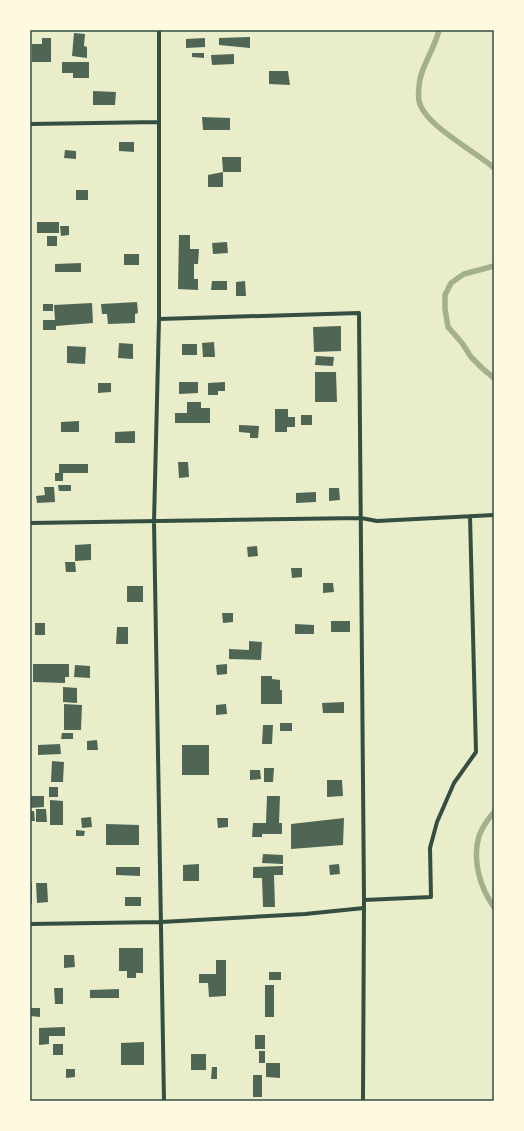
<svg xmlns="http://www.w3.org/2000/svg" width="524" height="1131" viewBox="0 0 524 1131" font-family="Merriweather,serif">
<style>
.lines{fill:none;stroke-linecap:round;stroke-linejoin:round}
.stream{stroke:#a3b18a;stroke-width:5.5}
.building{fill:#4f6655}
.minor{stroke:#344e41;stroke-width:4}
.neatline{fill:none;stroke:#344e41;stroke-width:1.5}
</style>
<rect width="100%" height="100%" fill="#e9edc9"/>
<g class="lines">
<path class="stream" d="M439,30c-4,17 -15,32 -19,49 -1,6 -2,16 -1,22 5,24 56,50 75,67
M494,266l-30,8 -13,9 -6,12v14l3,18 14,16 9,14 12,12 11,9
M494,812c-6,7 -12,16 -15,24 -7,24 1,52 15,71"/>
</g>
<path class="building" d="M74,33l11,1 -1,12 3,1v11l-15,-2z
M250,37v11l-31,-3v-7z
M42,38h9v24h-19v-18h10z
M205,38v9l-19,1v-9z
M192,53h12v5l-12,-1z
M234,54v10l-22,1 -1,-10z
M62,62h27v16h-16v-5h-11z
M269,71h19l2,14 -21,-1z
M93,91l23,1 -1,13h-22z
M202,117l28,1v12h-27z
M119,142h15v10l-15,-1z
M65,150l11,1v8l-12,-1z
M222,157h19v15h-18z
M223,172v15h-15v-12z
M76,190h12v10h-12z
M37,222h22v11h-22z
M60,226h9v9l-8,1z
M179,235h11v14h9l-1,15h-4v15h4v11l-20,-1z
M47,236h10v10h-10z
M227,242l1,11 -15,1 -1,-11z
M124,254h15v11h-15z
M81,263v9h-26v-8z
M212,281h15v9h-16z
M245,281l1,15h-10v-14z
M137,302l1,11 -3,1v9l-27,1 -1,-10h-5l-1,-10z
M92,303l1,20 -37,3v4h-13v-10h12l-1,-15z
M43,304h10v7h-10z
M341,326v25l-27,1 -1,-25z
M214,342l1,15h-12l-1,-14z
M119,343l14,1v15l-15,-1z
M182,344h15v11h-15z
M67,346l19,1 -1,17 -18,-1z
M316,356l18,1 -1,9 -18,-1z
M315,372h21l1,30h-22z
M179,382h19v11l-19,1z
M225,382v9h-7v4h-10v-12z
M98,383h13v9l-13,1z
M187,402h14v6h9v15h-35v-10h12z
M275,409h13v8h7v10h-8v5h-12z
M301,415h11v10h-11z
M79,421v11h-18v-10z
M239,425l20,1 -1,12h-8v-5l-11,-1z
M135,431v12h-20v-11z
M178,462h10l1,15 -10,1z
M59,464h29v9h-25v8h-8v-8h4z
M58,485h13v6h-12z
M44,487h10l1,15 -18,1 -1,-7 9,-1z
M329,488h10l1,12 -11,1z
M316,492v10l-20,1v-10z
M91,544v16l-16,1v-16z
M257,546l1,10 -10,1 -1,-10z
M65,562h10l1,10h-10z
M291,568h11v9l-10,1z
M323,583h10l1,9 -11,1z
M127,586h16v16h-16z
M222,613h11v9l-10,1z
M331,621h19v11h-19z
M35,623h10v12h-10z
M295,624l19,1v9h-19z
M117,627h11v17h-12z
M249,641l13,1 -1,18 -32,-1v-10l20,1z
M33,664h36v13h-4v6l-32,-1z
M227,664v10l-10,1 -1,-10z
M75,665l15,1v12l-16,-1z
M261,676h11v3l8,1v10h2v14h-21z
M63,687l14,1v15l-14,-1z
M344,702v11h-21l-1,-10z
M64,704l18,1 -1,25h-17z
M226,704l1,10 -11,1v-10z
M280,723h12v8h-12z
M263,725h10l-1,19h-10z
M62,733h11v6h-12z
M97,740l1,10h-11v-9z
M60,744l1,10 -23,1v-10z
M182,745h27v30h-27z
M52,761l12,1 -1,20h-12z
M264,768h10l-1,14h-9z
M250,770h10l1,9 -11,1z
M327,780h15l1,16 -16,1z
M49,787h9v10h-9z
M30,796h14v11l-14,1z
M267,796h13l-1,27h3v11h-20v3h-10l1,-14h13z
M50,800l13,1v24h-13z
M36,809h10l1,13h-11z
M30,811h4l1,10h-5z
M91,817l1,10 -10,1 -1,-10z
M217,818h11v9l-10,1z
M344,818l-1,27 -52,4v-25z
M106,824l33,1v20h-33z
M76,830l9,1 -1,5h-8z
M263,854l20,1v9l-21,-1z
M199,864v17h-16v-16z
M339,864l1,10 -10,1 -1,-10z
M283,866v9h-9l1,32h-12l-1,-29h-9v-11z
M116,867h24v9l-24,-1z
M30,883h2v21h-2z
M36,883h11l1,19 -11,1z
M125,897h16v9h-16z
M119,948h24v25h-7v5h-9v-7h-8z
M64,955h10l1,12 -11,1z
M216,960h10v36l-17,1 -1,-14h-9v-9h17z
M269,972h12v8h-12z
M265,985h9v32h-9z
M54,988h9v16h-8z
M119,989v9h-29v-8z
M30,1008h10v9l-10,-1z
M65,1027v9h-16v8l-10,1v-17z
M255,1035h10v14h-10z
M144,1042v23h-23v-22z
M53,1044h10v11h-10z
M259,1051h6v12h-6z
M191,1054h15v16h-15z
M266,1063h14v15l-14,-1z
M212,1067h5v12h-6z
M66,1069h9v8l-9,1z
M253,1075h9v22h-9z"/>
<g class="lines">
<path class="minor" d="M159,30v289l-5,203 10,579
M30,124l129,-2
M159,319l200,-6 5,587 -1,201
M30,523l331,-5 16,3 117,-6
M364,900l67,-3 -1,-49 7,-26 17,-39 22,-31 -6,-236
M30,924l131,-2 144,-8 59,-6"/>
</g>
<rect width="524" height="1131" fill="none" stroke="#fefae0" stroke-width="62"/>
<rect x="31" y="31" width="462" height="1069" class="neatline"/>
</svg>
